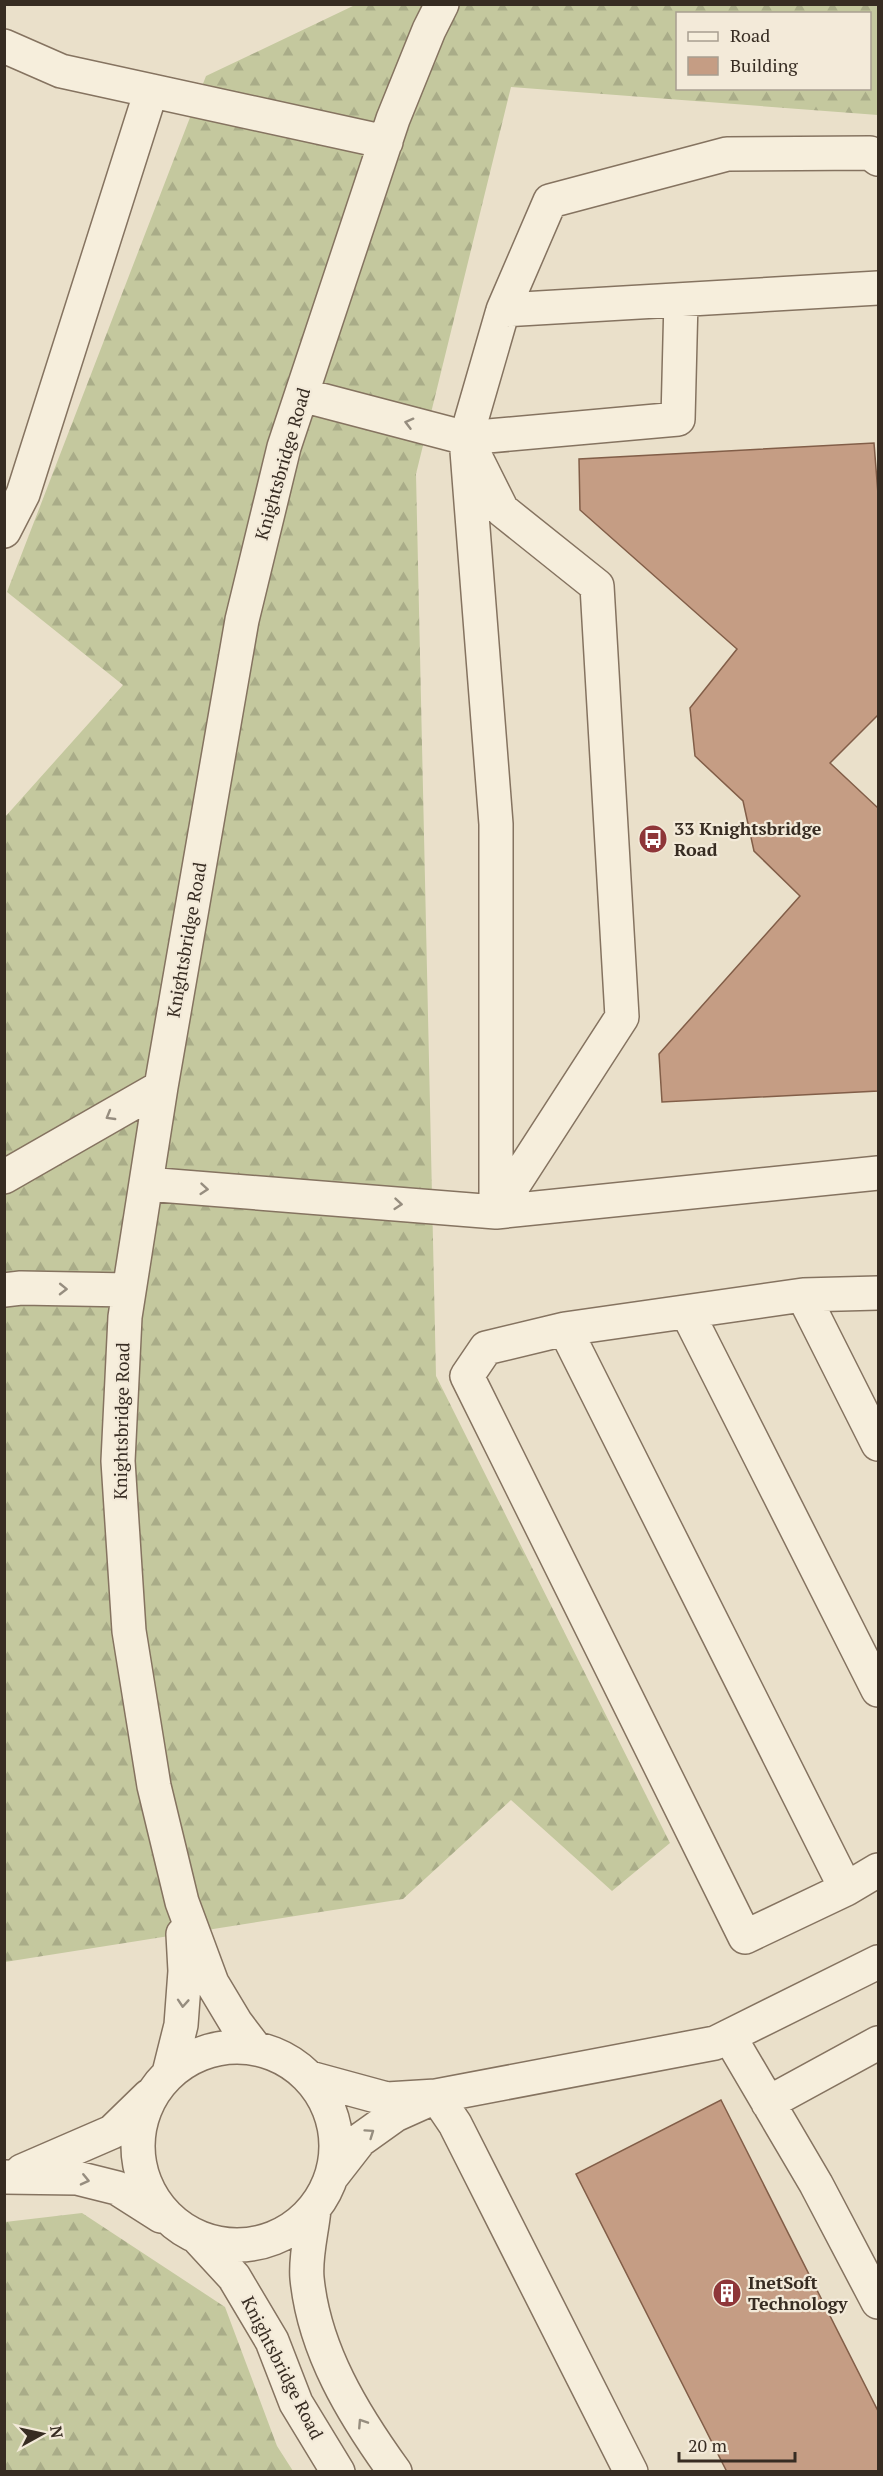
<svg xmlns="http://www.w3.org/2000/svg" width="883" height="2476" viewBox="0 0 883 2476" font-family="'PT Serif',serif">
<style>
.forest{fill:url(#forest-firs);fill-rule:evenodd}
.building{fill:#c59d84;stroke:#825e48;stroke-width:1.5}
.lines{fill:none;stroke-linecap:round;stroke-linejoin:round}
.minor-casing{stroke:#857360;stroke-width:36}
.minor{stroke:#f6eedc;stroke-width:33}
.oneway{stroke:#968d7f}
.labels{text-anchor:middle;stroke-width:4.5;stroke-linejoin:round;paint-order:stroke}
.street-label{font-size:18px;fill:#372c22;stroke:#f3ead9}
.poi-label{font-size:18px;font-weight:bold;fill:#372c22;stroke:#f3ead9;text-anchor:start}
</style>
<defs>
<pattern id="forest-firs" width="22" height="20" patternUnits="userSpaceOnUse" patternTransform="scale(1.5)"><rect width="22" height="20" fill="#c4c89e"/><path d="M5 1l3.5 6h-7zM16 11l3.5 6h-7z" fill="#a9ac88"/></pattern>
</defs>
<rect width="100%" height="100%" fill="#eae0ca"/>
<path class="forest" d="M355,5h523v110l-367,-28 -95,387 20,902 234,467 -58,48 -101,-91 -108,99 -398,63v-1145l118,-132 -116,-93 199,-516zM678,14h192v74h-192z
M82,2213l143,94 52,139 16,25h-288v-249z"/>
<path class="building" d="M874,443l4,51v221l-48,48 48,45v283l-216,11 -3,-48 141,-158 -46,-45 -11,-50 -48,-45 -5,-48 47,-59 -157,-139 -1,-51z
M721,2100l157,311v61h-151l-151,-298z"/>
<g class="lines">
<g class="minor-casing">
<path id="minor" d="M4,46l57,25 325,71
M878,159l-8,-6 -143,1 -177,47 -47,109 375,-22
M302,395l164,43 212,-19 3,-119
M473,452l29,58 95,76 25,431 -126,195
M4,531l19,-37 128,-403
M4,1177l157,-90
M146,1184l350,28 382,-39
M496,1212v-388l-30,-386 37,-128
M4,1290l17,-2 108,2
M878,1293l-75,2 75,149
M803,1295l-238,34 281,560 32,-19
M687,1312l191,378
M565,1329l-79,19 -19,28 278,561 101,-48
M729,2036l87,148 62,118
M138 2146a99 99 0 1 1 198 0a99 99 0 1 1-198 0Z
M255,2048l-19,-25 -24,-40 -30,-81 -28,-116 -25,-155 -11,-170 7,-144 36,-230 81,-467 42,-173 109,-328 36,-89 13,-26
M169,2073l12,-48 4,-54 -2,-37
M310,2078l77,21 49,-3 279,-53 163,-81
M436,2096l19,28 176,348
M768,2103l110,-60
M22,2171l90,-39 37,-36
M332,2176l28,-36 35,-25 29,-13
M4,2177l73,1 40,10 44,28
M314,2209c-2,22 -9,47 -7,69 7,72 46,136 88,194
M199,2239l35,38 38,64 24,62 42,69"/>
</g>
<use href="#minor" class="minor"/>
</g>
<defs><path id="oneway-chevron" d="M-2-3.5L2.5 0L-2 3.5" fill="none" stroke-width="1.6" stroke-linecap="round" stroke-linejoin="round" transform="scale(1.5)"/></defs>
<g class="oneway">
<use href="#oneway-chevron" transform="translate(409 423) rotate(-165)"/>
<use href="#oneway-chevron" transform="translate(110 1116) rotate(150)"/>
<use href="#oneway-chevron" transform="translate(204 1189) rotate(5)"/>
<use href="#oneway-chevron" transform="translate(398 1204) rotate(5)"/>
<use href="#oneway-chevron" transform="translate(63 1289) rotate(1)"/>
<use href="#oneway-chevron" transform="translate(183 2003) rotate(94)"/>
<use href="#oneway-chevron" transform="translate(370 2133) rotate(-35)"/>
<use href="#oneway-chevron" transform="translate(85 2180) rotate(13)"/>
<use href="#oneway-chevron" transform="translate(362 2423) rotate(-123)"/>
</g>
<defs>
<g id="bus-disc" transform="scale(1.5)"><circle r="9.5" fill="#8e3639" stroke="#f3ead9"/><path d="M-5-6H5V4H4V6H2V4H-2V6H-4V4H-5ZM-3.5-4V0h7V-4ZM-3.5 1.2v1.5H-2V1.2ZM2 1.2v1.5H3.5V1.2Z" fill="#fff"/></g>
<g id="building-disc" transform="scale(1.5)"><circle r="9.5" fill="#8e3639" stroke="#f3ead9"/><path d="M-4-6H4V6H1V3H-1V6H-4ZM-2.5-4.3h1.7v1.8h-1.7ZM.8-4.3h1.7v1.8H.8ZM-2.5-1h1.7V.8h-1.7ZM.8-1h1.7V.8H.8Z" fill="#fff"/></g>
</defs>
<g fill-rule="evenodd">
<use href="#bus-disc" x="653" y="839"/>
<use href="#building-disc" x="727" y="2293"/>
</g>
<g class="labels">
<g class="street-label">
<text transform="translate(283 464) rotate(-74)" y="6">Knightsbridge Road</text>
<text transform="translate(187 940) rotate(-80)" y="6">Knightsbridge Road</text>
<text transform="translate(122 1421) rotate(-89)" y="6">Knightsbridge Road</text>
<text transform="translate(282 2368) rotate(63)" y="6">Knightsbridge Road</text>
</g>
<g class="poi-label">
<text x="674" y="835">33 Knightsbridge<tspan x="674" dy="21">Road</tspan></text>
<text x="748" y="2289">InetSoft<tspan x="748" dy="21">Technology</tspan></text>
</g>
</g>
<rect width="883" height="2476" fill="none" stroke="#372c22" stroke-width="12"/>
<rect x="676" y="12" width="195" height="78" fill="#f3ead9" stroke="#a89e90" stroke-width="1.5"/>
<rect x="688" y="32" width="30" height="9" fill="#f6eedc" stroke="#a89e90" stroke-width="1.5"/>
<text x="730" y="42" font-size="18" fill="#372c22">Road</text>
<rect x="688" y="57" width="30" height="18" fill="#c59d84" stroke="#a89e90" stroke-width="1.5"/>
<text x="730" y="72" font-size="18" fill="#372c22">Building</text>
<g transform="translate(42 2434) rotate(82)" stroke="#f3ead9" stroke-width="4.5" paint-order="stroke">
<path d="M0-4.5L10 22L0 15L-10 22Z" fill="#372c22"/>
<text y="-9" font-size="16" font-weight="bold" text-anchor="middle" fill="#372c22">N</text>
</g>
<path d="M679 2452v9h116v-9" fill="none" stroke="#372c22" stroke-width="3"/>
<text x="688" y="2452" font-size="18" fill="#372c22" stroke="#f3ead9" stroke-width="4.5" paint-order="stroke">20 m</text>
</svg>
